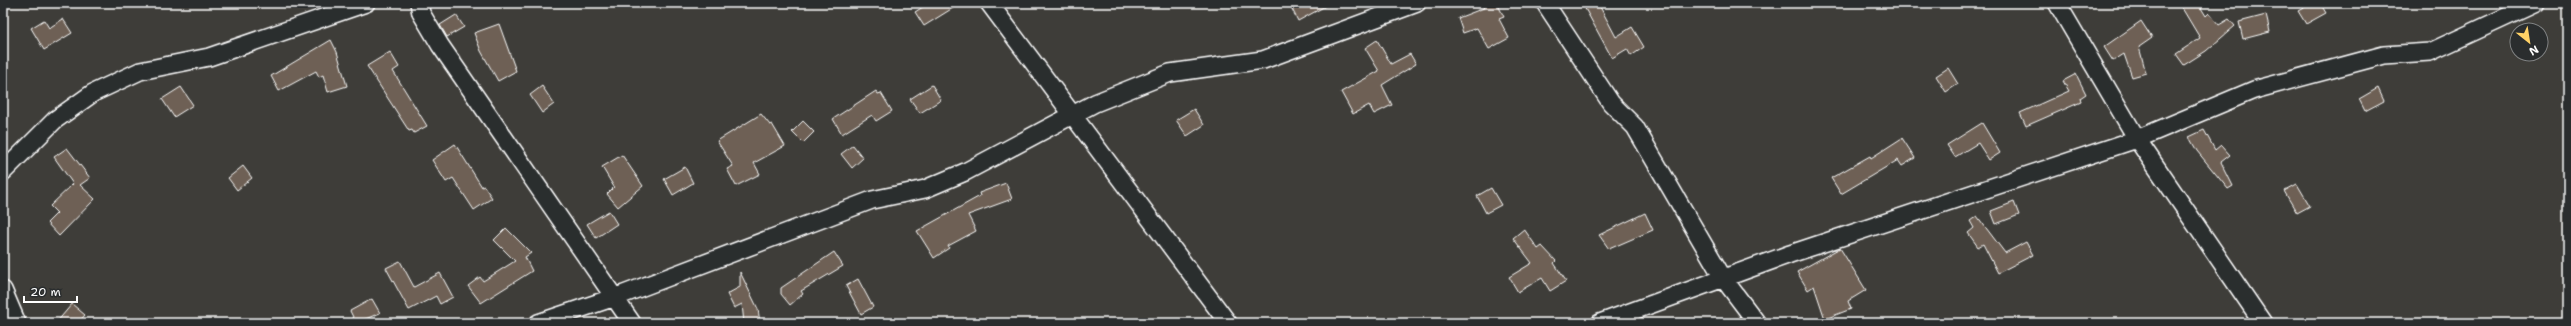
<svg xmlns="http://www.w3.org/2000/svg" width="2571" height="326" viewBox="0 0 2571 326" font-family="'Shantell Sans',sans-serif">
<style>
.building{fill:#6e6154;stroke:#fff}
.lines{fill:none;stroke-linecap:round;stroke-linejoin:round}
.minor-casing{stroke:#fff;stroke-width:20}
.minor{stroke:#2a2d2e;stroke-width:17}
</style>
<rect width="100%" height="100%" fill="#3e3d39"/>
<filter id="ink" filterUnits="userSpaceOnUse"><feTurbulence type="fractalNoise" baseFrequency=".025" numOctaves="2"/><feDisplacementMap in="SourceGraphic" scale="8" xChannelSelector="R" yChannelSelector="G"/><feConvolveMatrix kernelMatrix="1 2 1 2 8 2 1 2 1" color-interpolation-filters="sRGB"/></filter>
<g filter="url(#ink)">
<path class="building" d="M929,3h32l-37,23 -9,-14z
M1289,3h42l-33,18z
M1481,3h16l7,14 -5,2 10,19 -20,11 -12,-21 -14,5 -5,-15 26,-10z
M1582,3h16l18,34 16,-10 12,20 -13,9 -4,-7 -15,9z
M2179,3h19l8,13 3,-3 10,12 10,-6 6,7 -29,25 -22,14 -8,-11 24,-16z
M2312,3h8l6,10 -20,11 -8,-13z
M456,15l8,12 -17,10 -7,-12z
M2266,15l4,17 -27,7 -4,-17z
M63,19l9,14 -28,17 -13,-22 13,-8 5,8z
M2141,21l11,17 -13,9 7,26 -14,4 -8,-23 -11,7 -9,-14z
M499,24l17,47 -18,10 -17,-30 -7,-18z
M331,40l6,12 10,34 -19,6 -5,-17 -4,2 -3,-6 -37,20 -8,-15z
M1377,40l14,24 19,-10 6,10 -34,21 10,20 -18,9 -5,-9 -16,9 -12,-22 38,-21 -14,-23z
M390,52l9,15 -6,4 34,55 -13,7 -2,-3 -3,1 -42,-65z
M1948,68l10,16 -12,8 -10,-16z
M2076,74l10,20 -6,4 1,4 -55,24 -6,-13 49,-22 -6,-10z
M932,85l9,15 -21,13 -10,-14z
M542,86l12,18 -12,9 -12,-18z
M181,87l12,18 -19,12 -12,-18z
M2378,88l6,13 -19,10 -6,-12z
M876,91l2,3 3,-1 11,18 -16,10 -4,-6 -30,19 -9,-15z
M1194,109l10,16 -17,11 -11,-16z
M761,114l9,11 2,-1 13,22 -31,17 6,11 -24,12 -9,-17 6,-3 -16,-25z
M803,121l11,11 -11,11 -11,-11z
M1982,123l18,30 -11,7 -11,-17 -23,14 -8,-12z
M2204,130l11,20 6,-5 9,10 -9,7 12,24 -5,3 -31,-38 -8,-14z
M1902,138l13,20 -13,8 -4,-6 -57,34 -10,-16 39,-22 1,2z
M455,144l27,43 2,-1 8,12 -18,12 -21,-32 -7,4 -14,-22z
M853,145l10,13 -11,10 -11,-14z
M67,148l23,30 -10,7 15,14 -36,37 -12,-13 10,-10 -7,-7 23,-22 -19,-27z
M622,155l21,31 -25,21 -11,-13 7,-7 -12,-20z
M243,166l9,12 -15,12 -9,-12z
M685,167l8,16 -20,12 -9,-16z
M1006,183l6,16 -44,16 8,16 -28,15 1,2 -15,10 -17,-27 63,-35 -1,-3z
M2297,184l13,22 -13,7 -13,-22z
M1491,188l10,17 -15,8 -9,-17z
M2014,202l5,13 -23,9 -5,-13z
M609,211l8,13 -21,14 -9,-14z
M1645,213l8,17 -44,19 -10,-14z
M1977,216l28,37 21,-11 7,13 -35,18 -15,-29 -5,3 -10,-14 6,-5 -4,-7z
M506,228l25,25 -6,4 7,14 -51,32 -13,-17 12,-9 3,4 32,-20 -21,-21z
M1524,229l14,20 4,-3 14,15 -2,2 12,18 -16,10 -8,-13 -24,14 -9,-15 23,-14 -19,-25z
M1840,248l26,42 -18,11 3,8 -26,10 -11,-33 -6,4 -11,-18z
M834,252l9,14 -42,25 2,3 -13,11 -9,-11v-6z
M400,261l14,26 26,-14 13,24 -13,7 -4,-8 -27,14 -23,-42z
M740,272l18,37 2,14h-16l-2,-19 -8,4 -7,-14 13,-7z
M858,279l15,28 -12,7 -15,-28z
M372,299l8,14 -24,10 -6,-12z
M72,304l13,11 -7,8h-22z"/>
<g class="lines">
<g class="minor-casing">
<path id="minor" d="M419,3l2,10 19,32 192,278
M989,3l239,320
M1545,3l66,100 24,24 88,151 34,45
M2057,3l80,136 126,184
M3,172l52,-52 38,-27 47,-22 69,-14 157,-54
M3,290l14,33
M538,323l86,-29 248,-94 53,-11 40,-17 130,-69 75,-30 93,-13 154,-57
M1600,323l190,-69 347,-115 117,-49 130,-35 46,-3 106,-49"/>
</g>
<use href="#minor" class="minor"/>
</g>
</g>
<rect width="2571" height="326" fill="none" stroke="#2a2d2e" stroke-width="16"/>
<rect x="8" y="8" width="2555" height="310" fill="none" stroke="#fff" stroke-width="1.5" filter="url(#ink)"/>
<g transform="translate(2529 42) rotate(150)"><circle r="19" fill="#2a2d2e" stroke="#7f8182"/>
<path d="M0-3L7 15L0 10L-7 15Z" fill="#ffd166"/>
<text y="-6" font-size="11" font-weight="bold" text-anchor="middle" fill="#ffffff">N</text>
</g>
<path d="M24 296v6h53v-6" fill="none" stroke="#ffffff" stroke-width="2"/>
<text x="30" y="296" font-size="12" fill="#ffffff" stroke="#2a2d2e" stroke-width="3" paint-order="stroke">20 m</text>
</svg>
